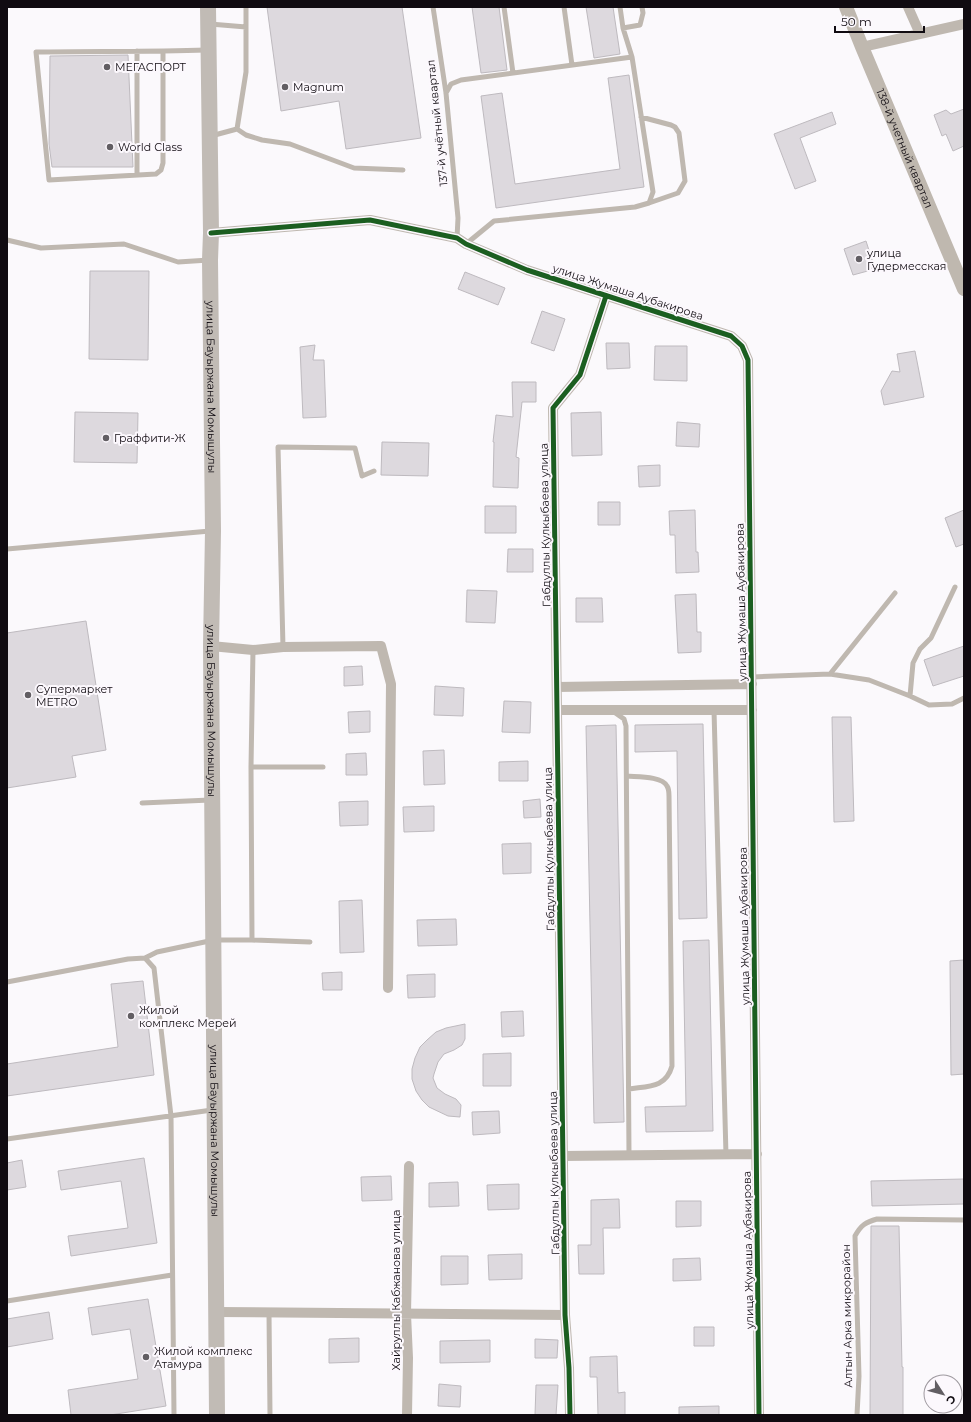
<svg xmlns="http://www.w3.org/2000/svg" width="971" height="1422" viewBox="0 0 971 1422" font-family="Montserrat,sans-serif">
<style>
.building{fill:#ddd9de;stroke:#bebabf}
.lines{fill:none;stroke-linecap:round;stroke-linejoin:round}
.service{stroke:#bfb8b0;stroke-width:5}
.minor{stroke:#bfb8b0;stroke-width:10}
.secondary{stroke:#bfb8af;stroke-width:14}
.primary{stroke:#c1bbb5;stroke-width:16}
.cycleway-casing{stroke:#fcf8fd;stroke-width:8}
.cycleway{stroke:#1b5e20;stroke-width:5}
.poi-dot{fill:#625e63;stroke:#fcf8fd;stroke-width:1.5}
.labels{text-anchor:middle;stroke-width:4;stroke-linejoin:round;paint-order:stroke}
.poi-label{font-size:11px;fill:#100b11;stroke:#fcf8fd;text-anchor:start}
.street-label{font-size:11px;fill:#100b11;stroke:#fcf8fd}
</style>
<rect width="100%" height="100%" fill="#fbf9fc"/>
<path class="building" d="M267,7h135l19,131 -75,11 -7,-48 -58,10z
M472,7h27l8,63 -26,3z
M586,7h27l7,47 -26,4z
M128,55l5,112h-81l-3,-23 1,-88z
M629,75l15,112 -148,21 -15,-112 21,-3 13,91 105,-15 -12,-91z
M964,109v37l-11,5 -7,-17 -4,2 -8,-21 12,-5 5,4z
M832,112l4,12 -36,14 16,43 -21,8 -21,-55z
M866,241l9,28 -22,6 -9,-26z
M90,271h59l-1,89 -59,-1z
M465,272l40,16 -7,17 -40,-16z
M542,311l23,8 -11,32 -23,-8z
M606,343h23l1,25 -23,1z
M315,345l-2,15h11l2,57 -23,1 -3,-71z
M655,346h32v35l-33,-1z
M915,351l9,46 -40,8 -3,-14 11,-20 8,1 -3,-18z
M512,382h24v20h-14l-6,55 3,1 -1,30 -25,-1 1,-45h-1l3,-27 17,2z
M75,412l63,1 -1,50 -63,-1z
M601,412l1,43 -30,1 -1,-43z
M677,422l23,2 -1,23 -23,-1z
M382,442l47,1 -1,33 -47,-1z
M660,465v21l-21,1 -1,-21z
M598,502h22v23h-22z
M485,506h31v27h-31z
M695,510l1,42h2l1,20 -23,1 -1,-38h-5l-1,-24z
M964,510v34l-8,3 -11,-29z
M508,549h25v23h-26z
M467,590l30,1 -2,32 -29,-1z
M696,594l1,38h4v20l-23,1 -3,-58z
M576,598h26l1,24h-27z
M86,621l20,129 -34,6 4,21 -69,11v-155z
M964,646v30l-31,10 -9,-26z
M362,666l1,19 -19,1v-19z
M435,686l29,2 -1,28 -29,-1z
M504,701l27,1 -1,31 -28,-1z
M370,711v21l-21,1 -1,-21z
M832,717h19l3,104 -20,1z
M703,724l4,194 -28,1 -2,-168 -42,1v-27z
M616,725l8,397 -30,1 -8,-397z
M444,750l1,34 -21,1 -1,-34z
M366,753l1,22h-21v-21z
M528,761v20h-29v-19z
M540,799l1,18 -17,1 -1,-17z
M368,801v24l-28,1 -1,-24z
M434,806v25l-30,1 -1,-25z
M531,843v30l-28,1 -1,-30z
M362,900l2,52 -24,1 -1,-52z
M456,919l1,26 -39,1 -1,-26z
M709,940l4,191 -67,1 -1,-25 41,-1 -3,-165z
M964,960v114l-13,1 -1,-114z
M342,972v18h-19l-1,-17z
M435,974v23l-27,1 -1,-23z
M143,981l11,94 -147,21v-32l111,-17 -7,-63z
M523,1011l1,25 -22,1 -1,-25z
M465,1024v15l-3,6 -8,5 -10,4 -6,8 -4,12 -1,4 4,10 8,6 11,5 5,6 -1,12 -12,-1 -19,-9 -7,-7 -6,-9 -4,-12v-10l3,-11 5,-11 7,-7 9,-8 10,-4z
M511,1053v33h-28v-32z
M499,1111l1,22 -27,2 -1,-23z
M144,1158l13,85 -86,13 -3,-20 60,-8 -7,-47 -60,9 -3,-19z
M22,1160l4,27 -19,3v-27z
M391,1176l1,24 -30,1 -1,-24z
M964,1179v25l-92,2 -1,-25z
M458,1182l1,24 -30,1v-24z
M519,1184v25l-31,1 -1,-25z
M619,1199l1,29h-17l1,46h-25l-1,-29h13v-45z
M676,1201h25v25l-25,1z
M871,1226h28l3,141h1v48h-33z
M522,1254v25l-33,1 -1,-25z
M441,1256h27v28l-27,1z
M700,1258l1,22 -28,1v-22z
M148,1299l18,107 -56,9h-39l-3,-25 70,-11 -8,-50 -38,6 -4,-27z
M49,1312l4,27 -46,8v-28z
M694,1327h20v19h-20z
M359,1338v24l-30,1v-24z
M535,1339l23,1 -1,18h-22z
M490,1340v22l-50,1v-22z
M617,1356l1,37 7,-1v23h-27l-1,-38h-7v-20z
M439,1384l22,2 -1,21 -22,-1z
M536,1385h22l-2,30h-21z
M719,1406v9h-40v-8z"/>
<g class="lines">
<path class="service" d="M433,7l13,86 12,125 -1,20
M504,7l9,66
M564,7l8,58
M210,24l36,3
M623,28l17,-3 3,-12 -1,-6
M137,51v124
M163,52v111l-2,7 -5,4 -107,6 -13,-128c57,-1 114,0 170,-2
M446,93l5,-9 10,-4 171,-23
M641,117l30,8 4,2 4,6 6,48 -7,12 -29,10
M237,129l9,6 16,5 28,4 64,24 49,2
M211,136l26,-7 9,-57v-65
M7,240l34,8 83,-4 54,18 31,-2
M466,244l28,-23 141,-14 14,-4 4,-11 -21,-135 -9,-29 -3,-21
M7,549l203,-18
M283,647l-5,-200 77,1 7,28 12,-5
M830,674l65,-81
M752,677l78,-3 39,6 41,16 19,9 23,-1 12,-6
M910,696l3,-33 7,-14 11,-11 24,-51
M714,710l12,445
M614,712l10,7 2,7 3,429
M251,767h72
M627,776c10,1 35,0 40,10 2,3 2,7 2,10l3,270c-6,22 -24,20 -43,23
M142,803l68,-3
M252,940l-1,-173 2,-117
M145,958l12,-6 57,-12h38l58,2
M7,982l121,-23 17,-1 9,10 17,148 3,299
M7,1139l205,-29
M7,1301l165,-26
M269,1313l1,102
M857,1415l2,-39 -4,-140c6,-11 11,-14 22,-17l87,1"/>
<path class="minor" d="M908,7l12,27
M862,47l102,-23
M211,233l159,-13 87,18 9,6 61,26 204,66 11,10 6,14 11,1055
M211,646l42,4 30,-3 98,-1 10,38 -3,304
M557,687l195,-3
M557,710h195
M563,1156l194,-2
M217,1312l348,3
M407,1415l1,-57 -2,-44 3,-148
M570,1415l-1,-47 -4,-53 -12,-907 27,-33 26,-79"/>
<path class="secondary" id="s1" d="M846,7l16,40 102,242"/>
<path class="primary" id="s2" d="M208,7l3,226 -1,27 3,271 -2,115 6,769"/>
<g class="cycleway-casing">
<path id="cycleway" d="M211,233l159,-13 87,18 9,6 61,26 204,66 11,10 6,14 11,1055
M570,1415l-1,-47 -4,-53 -12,-907 27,-33 26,-79"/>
</g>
<use href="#cycleway" class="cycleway"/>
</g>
<g class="poi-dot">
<circle cx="107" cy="67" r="4"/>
<circle cx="285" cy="87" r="4"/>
<circle cx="110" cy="147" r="4"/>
<circle cx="859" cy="259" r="4"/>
<circle cx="106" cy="438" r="4"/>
<circle cx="28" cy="695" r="4"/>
<circle cx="131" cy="1016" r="4"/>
<circle cx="146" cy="1357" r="4"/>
</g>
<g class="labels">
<g class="poi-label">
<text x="115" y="71">МЕГАСПОРТ</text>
<text x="293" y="91">Magnum</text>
<text x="118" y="151">World Class</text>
<text x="867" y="257">улица<tspan x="867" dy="13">Гудермесская</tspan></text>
<text x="114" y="442">Граффити-Ж</text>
<text x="36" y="693">Супермаркет<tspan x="36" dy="13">METRO</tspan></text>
<text x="139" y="1014">Жилой<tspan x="139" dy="13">комплекс Мерей</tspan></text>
<text x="154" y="1355">Жилой комплекс<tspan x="154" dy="13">Атамура</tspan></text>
</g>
<g class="street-label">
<text transform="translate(437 123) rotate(-96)" y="4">137-й учётный квартал</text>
<text dy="4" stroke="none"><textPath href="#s1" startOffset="153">138-й учетный квартал</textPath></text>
<text transform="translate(628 292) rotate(18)" y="4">улица Жумаша Аубакирова</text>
<text dy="4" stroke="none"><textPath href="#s2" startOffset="380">улица Бауыржана Момышулы</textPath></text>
<text transform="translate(545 525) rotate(-91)" y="4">Габдуллы Кулкыбаева улица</text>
<text transform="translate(741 602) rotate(-91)" y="4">улица Жумаша Аубакирова</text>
<text dy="4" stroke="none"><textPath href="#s2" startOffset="704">улица Бауыржана Момышулы</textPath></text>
<text transform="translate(549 849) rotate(-91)" y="4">Габдуллы Кулкыбаева улица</text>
<text transform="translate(744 926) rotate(-91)" y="4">улица Жумаша Аубакирова</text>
<text dy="4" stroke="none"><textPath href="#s2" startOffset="1124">улица Бауыржана Момышулы</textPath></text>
<text transform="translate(554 1173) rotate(-91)" y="4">Габдуллы Кулкыбаева улица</text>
<text transform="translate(748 1250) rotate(-91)" y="4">улица Жумаша Аубакирова</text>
<text transform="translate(396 1290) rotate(-90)" y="4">Хайруллы Кабжанова улица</text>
<text transform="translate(847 1316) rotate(-91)" y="4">Алтын Арка микрорайон</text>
</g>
</g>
<rect width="971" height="1422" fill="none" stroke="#100b11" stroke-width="16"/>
<g transform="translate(943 1394) rotate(126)"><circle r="19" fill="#fcf8fd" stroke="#9e999f"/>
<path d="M0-3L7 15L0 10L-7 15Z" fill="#625e63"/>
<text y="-6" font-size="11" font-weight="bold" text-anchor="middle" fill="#100b11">С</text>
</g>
<path d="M835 26v6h89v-6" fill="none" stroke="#100b11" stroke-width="2"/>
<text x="841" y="26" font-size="12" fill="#100b11" stroke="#fcf8fd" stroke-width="3" paint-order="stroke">50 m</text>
</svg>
